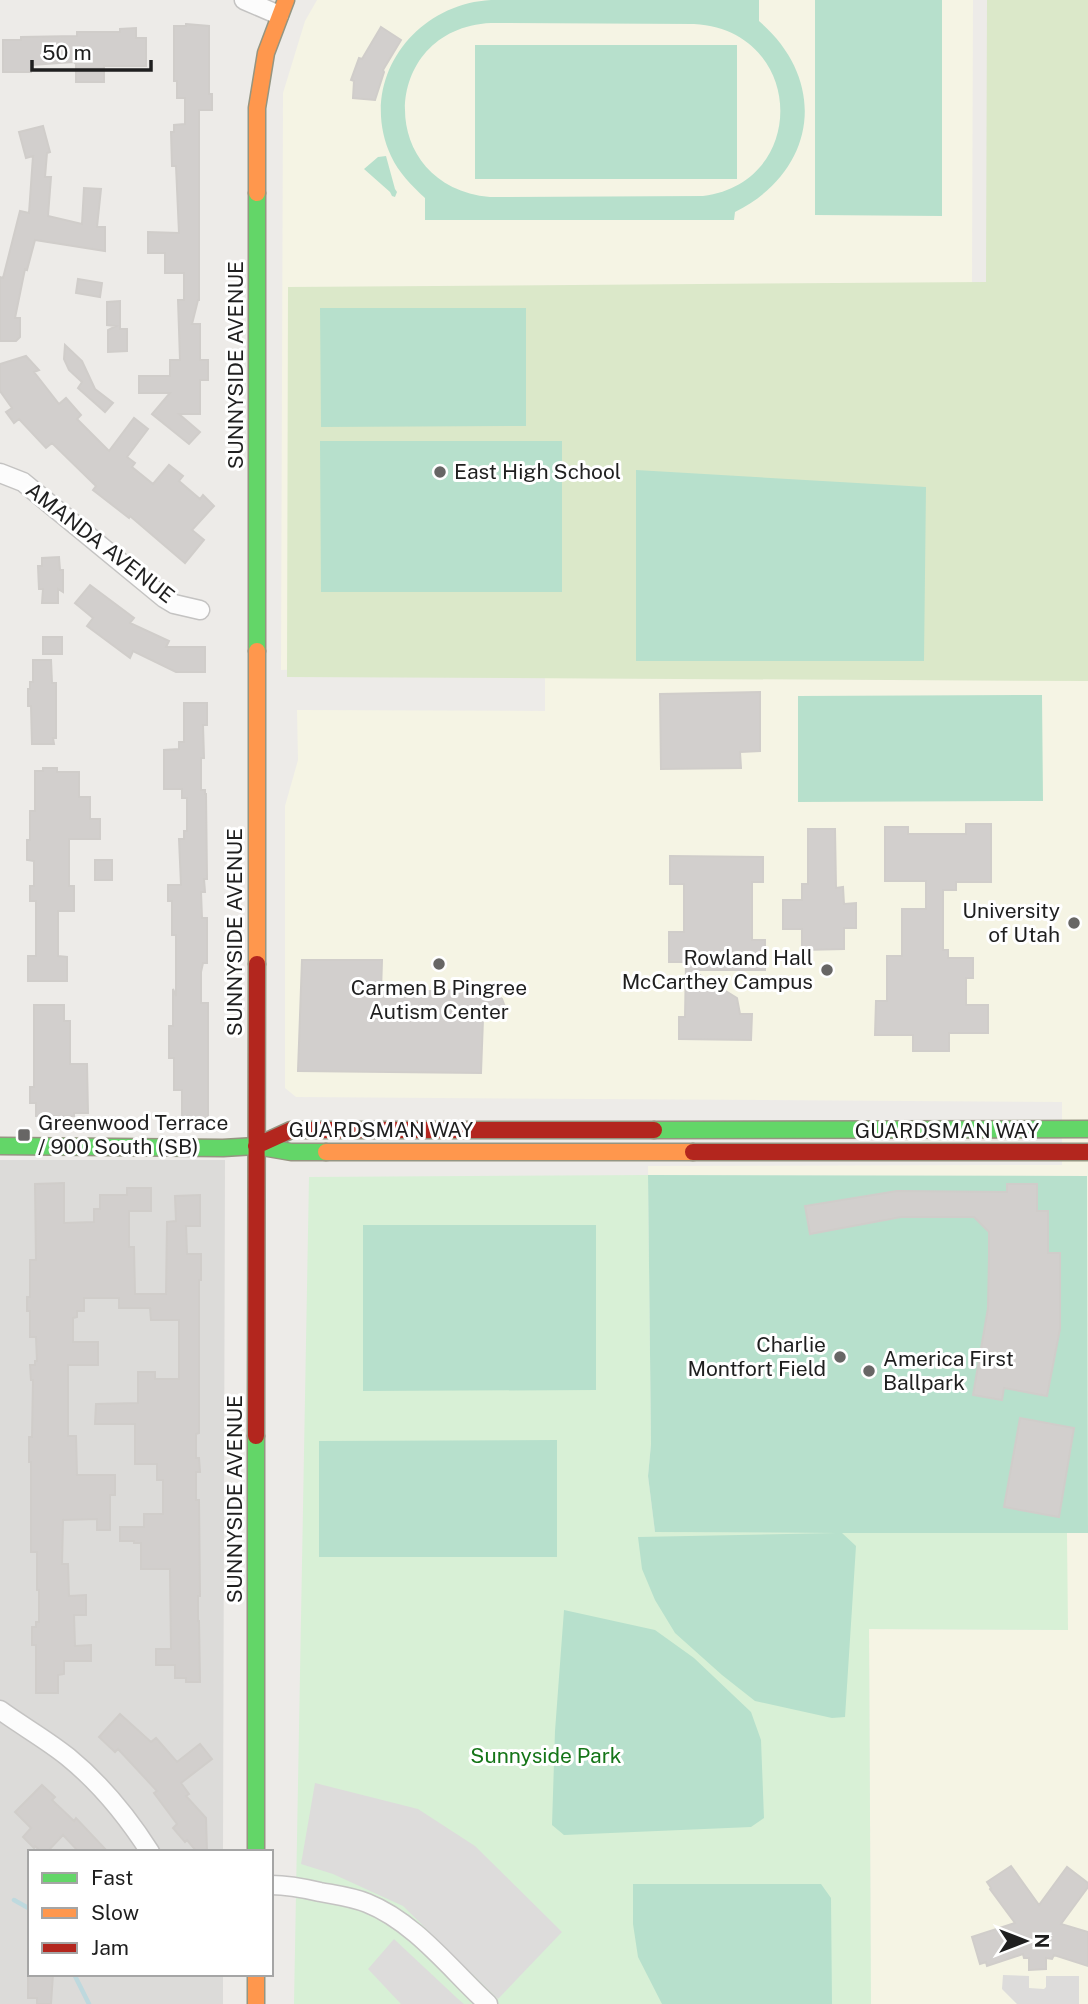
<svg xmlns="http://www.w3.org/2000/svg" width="1088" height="2004" viewBox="0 0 1088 2004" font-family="'Public Sans',sans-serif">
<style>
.residential{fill:#dcdbd9}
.education{fill:#f5f4e4}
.grass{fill:#dbe8c9}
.park{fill:#d8f0d6}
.pitch{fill:#b7e0cc;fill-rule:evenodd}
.parking{fill:#dddcdb}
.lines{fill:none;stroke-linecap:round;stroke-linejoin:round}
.stream{stroke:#bed9de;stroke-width:4.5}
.building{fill:#d2cfcd;stroke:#d0cdca;stroke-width:2}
.street-casing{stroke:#c4c3c2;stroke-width:21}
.fast-casing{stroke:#959581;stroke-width:19}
.slow-casing{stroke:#959581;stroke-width:19}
.jam-casing{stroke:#959581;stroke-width:19}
.street{stroke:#fcfcfc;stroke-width:18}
.fast{stroke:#63d668;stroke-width:16}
.slow{stroke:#ff974d;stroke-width:16}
.jam{stroke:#b3261e;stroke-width:16}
.poi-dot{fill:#676665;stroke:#fff;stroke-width:2.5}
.labels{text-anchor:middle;stroke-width:6;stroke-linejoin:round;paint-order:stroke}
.street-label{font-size:21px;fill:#1f1f1f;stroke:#fff}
.poi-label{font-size:21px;fill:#1f1f1f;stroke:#fff;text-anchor:start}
.park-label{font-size:21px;fill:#157518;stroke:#fff}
</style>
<rect width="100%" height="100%" fill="#edebe8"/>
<path class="residential" d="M0,1160h225l-2,692h-193v122h193v30h-223z"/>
<path class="education" d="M317,0h656l-1,287 -373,370 -318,13 2,-577 22,-72z
M545,678l543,2v1324h-217l-2,-375 199,1 -413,-98 -7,-56 3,-32 -3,-278 414,-1v-63l-766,-5 -11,-9v-282l13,-46 -1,-50 248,1z"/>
<path class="grass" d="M987,0h101v681l-801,-4 1,-390 698,-5z"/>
<path class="park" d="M648,1175l3,269 -3,32 7,56 412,1 1,97 -199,-1 2,375h-577l15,-827z"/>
<path class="pitch" d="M491,0h268v21c70,60 58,150 -24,191l-1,8h-309v-22c-14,-13 -26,-25 -34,-42 -34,-74 22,-152 100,-156zM491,23l203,1c111,6 116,158 9,172l-213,1c-116,-11 -111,-169 1,-174z
M815,0h127v216l-127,-1z
M475,45h262v134h-262z
M386,156l9,33 2,3 -2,5 -3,-1 -2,-4 -26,-23 14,-12z
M320,308h206v118l-205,1z
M320,441h242v151h-241z
M636,470l290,17 -2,174h-288z
M1042,695l1,106 -245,1v-106z
M648,1175l439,1 1,357h-246l14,13 -11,171 -13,1 -77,-17 -33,-26 -47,-42 -20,-33 -13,-31 -4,-32 199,-4 -182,-1 -7,-56 3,-32z
M363,1225h233v165l-233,1z
M557,1440v117h-238v-116z
M564,1610l91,20 39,28 57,54 10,28 3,78 -13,9 -187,8 -12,-10 3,-94z
M633,1884h188l10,14 1,106h-170l-24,-47 -5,-33z"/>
<path class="parking" d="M315,1783l103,26 57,37 87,86 -64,67 -95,-93 -70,-32 -32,-10z
M394,1939l63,59 7,6h-63l-33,-35z
M1003,1975l26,1v12l15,1 2,-2v-11h33v28h-62l-15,-15z"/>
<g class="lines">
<path class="stream" d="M14,1900l16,9
M74,1974l15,30"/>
</g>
<path class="building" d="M186,24l23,2v68h3v16h-13v190h-1l-6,24h8v36h8v20h-8v34h-21l21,18 -11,12 -37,-30 18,-21h-31v-17h31v-16h10l-2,-60h6v-27h-19v-20h-17v-21l31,1 -3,-67h-4l-1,-34h3v-7l11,-1v-26h-8v-17h-3v-55h12z
M381,27l20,13 -18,30 1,2 -9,28 -22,-2 1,-17 -3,-1 8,-22 3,1z
M136,28v10h10v28h-42v16h-28v-18l-2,-2 -43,3v7h-28v-32h18v-3l56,-1v-4h43v-3z
M43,126l7,26 -3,1 -2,24h6l-3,39 34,8 2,-36 17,1 -4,38h8v24l-70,-11 -8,30 -2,-1 -10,49h5v19l-4,4h-16v-64l3,1 17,-67 9,2 4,-57 -7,2 -7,-26z
M78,279l24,4 -2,14 -24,-4z
M120,301v28h7v22l-19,1v-22l8,-4 -9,-1v-23z
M65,345l17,16 13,28 18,14 -8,9 -27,-24 4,-6 -13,-12 -5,-11z
M26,356l13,14 -5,2 25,32 7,-6 15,17 -4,4 32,32 25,-33 14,11 -21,28 8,6 -3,4 21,17 16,-19 14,11 -4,5 21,18 3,-4 11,11 -22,24 12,10 -19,23 -55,-47 -1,2 -36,-28 3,-4 -44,-43 -6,5 -27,-29 -5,4 -8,-11 6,-4 -12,-17v-27z
M59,557l1,13h3v22l-5,-3v14h-16l1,-14h-4l-1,-23h4v-8z
M90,585l44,33 -4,5 39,18 -3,6h39v25h-29l-43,-21 -3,7 -43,-32 6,-8 -18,-15z
M43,637h19v17h-19z
M33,660h18l1,23h4v55h-3l1,6h-22l-1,-38h-3v-17h2v-7h3z
M760,692v59l-20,1 1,16 -80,1 -1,-75z
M184,703h23v22h-4l1,33h-3v32h4v4h1l1,85h-3l1,13h-4l1,26h5v45h-4l-2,9v31h7v115h-26v-28h-8v-32h-5v-32h4v-37l3,7v-61h-4v-34h-4v-16h13l-2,-46h5v-8h3v-33h-5v-9h-18v-39l15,-1v-7h5z
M43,768h14v4h22v25h11v22h10v20h-31v47h5v25h-16v45l9,1v24h-39v-25h8v-55h-6v-15h4v-25l-7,-1v-20h3v-29h5v-40h8z
M966,824h25v58h-35v8h-13v60h5v8h25v20h-7v27h22v28h-39v18h-36v-16h-38l1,-34h11v-45h15v-47h24v-28h-41v-54h23v7h58z
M808,829h27l1,59 7,-1 1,17 12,-1v25h-12v21l-42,1v-21h-19v-29h19v-16h6z
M670,856l93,1v25h-11v58h13v30h-73l45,28 3,16h12l-1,26 -72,-1v-22h6l1,-55h-17v-30h15v-48h-14z
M95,860h17v20h-17z
M302,960h80l-1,32 100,-2v5h15l6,4 3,8 -3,8 -6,3 -13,1 -2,54 -183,-2z
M34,1005h30v16h6v43h17l1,49h-14v3h-38v-13h-6v-16h4z
M64,1183v40l30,-1v-13h6v-14h27v-7h24v23h-22v36h5l1,47h31l1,-72 9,-1 -1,-25 25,-1v31h-14l1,28h14v26h-2v153l-3,1v24h3l1,14h-4v28h3l1,96h-2v25h1l1,61h-14v-4h-11v-13h-19v-16h15l-1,-80h-29v-26h-7v-2h-14v-14h24v-13h19v-34h-6v-16h-22v-40h-40l1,-20 42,-1v-31h17v7h24v-59h-28l-1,-12h-31v-10h-35v13h-7v6l-4,1v24h25v23h-30v71h8l1,39h38v20h-5v35h-13v-11l-34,1 -1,44h6l1,32 17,-1v20h-12l1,31 16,-1v16h-27v13l-6,1v18h-22v-48h-4v-18h4v-5h3v-32h-2v-38h-6v-90h-2v-25h3l1,-57h-2l-1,-15h5v-4h2l-1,-24h-6v-26h-3v-14h3v-37h6l-1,-76z
M1007,1184h30v27h11v42h12v76l-13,67 -43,-8 -2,12 -29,-5 15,-87 1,-53v-23l-15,-15h-73l-91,17 -5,-28 92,-15 110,1z
M1020,1418l54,10 -15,89 -55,-10z
M120,1714l31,28 5,-4 21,24 23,-18 12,15 -31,24 8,11 -3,2 20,22 1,34h-10l-10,-12 -2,2 -12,-14 4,-4 -23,-31 3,-2 -39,-42 -3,3 -16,-15z
M42,1785l13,12 -3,3 22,21 2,-3 32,34h-29l-16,-17 -16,17h-6l-6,-6 -1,2 -11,-11 8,-9 -16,-16z
M1011,1866l28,39 28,-38 21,16v4l-27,37 27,8v34l-34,-11 -2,4 -6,-1v11l-17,1v-12h-5l-1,-4 -36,12 -1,-4 -6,2 -8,-27 43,-14 -25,-34 1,-1 -4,-6z
M28,1974h25l-2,30h-14v-6h-9z"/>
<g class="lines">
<g class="street-casing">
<path id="street" d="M244,0l35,15
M0,473l23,9 141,116 10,6 26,6
M0,1710c22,16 47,30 68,47 33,27 59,59 82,95
M271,1885c18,0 32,3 49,7 16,3 32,5 47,11 48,19 84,67 121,101"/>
</g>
<g class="fast-casing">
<path id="fast" d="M257,651v-458
M654,1130l434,-1
M0,1146l223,2 33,-2 35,6h35
M256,1852v-416"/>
</g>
<g class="slow-casing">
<path id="slow" d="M257,193v-85l9,-55 20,-53
M257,964v-313
M326,1152h367
M256,1974v30"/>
</g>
<g class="jam-casing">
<path id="jam" d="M256,1146l35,-16h363
M693,1152h395
M256,1436l1,-472"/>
</g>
<use href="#street" class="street"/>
<use href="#fast" class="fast"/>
<use href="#slow" class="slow"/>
<use href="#jam" class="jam"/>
</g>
<g class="poi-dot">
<circle cx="440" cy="472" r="7"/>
<circle cx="1074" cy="923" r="7"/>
<circle cx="439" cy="964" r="7"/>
<circle cx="827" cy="970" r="7"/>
<rect x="17" y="1128" width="14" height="14" rx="3.5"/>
<circle cx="840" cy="1357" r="7"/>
<circle cx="869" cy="1371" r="7"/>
</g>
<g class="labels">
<g class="street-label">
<text transform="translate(236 365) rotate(-90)" y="7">SUNNYSIDE AVENUE</text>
<text transform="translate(100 543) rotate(38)" y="7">AMANDA AVENUE</text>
<text transform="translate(235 932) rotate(-90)" y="7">SUNNYSIDE AVENUE</text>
<text x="381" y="1137">GUARDSMAN WAY</text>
<text x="947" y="1138">GUARDSMAN WAY</text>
<text transform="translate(235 1499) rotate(-90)" y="7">SUNNYSIDE AVENUE</text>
</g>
<g class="poi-label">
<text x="454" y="479">East High School</text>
<text x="1060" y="918" text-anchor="end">University<tspan x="1060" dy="24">of Utah</tspan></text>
<text x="813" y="965" text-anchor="end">Rowland Hall<tspan x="813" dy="24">McCarthey Campus</tspan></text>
<text x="439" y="995" text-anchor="middle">Carmen B Pingree<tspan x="439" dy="24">Autism Center</tspan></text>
<text x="38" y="1130">Greenwood Terrace<tspan x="38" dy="24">/ 900 South (SB)</tspan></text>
<text x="826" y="1352" text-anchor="end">Charlie<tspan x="826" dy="24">Montfort Field</tspan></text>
<text x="883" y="1366">America First<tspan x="883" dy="24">Ballpark</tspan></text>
</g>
<g class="park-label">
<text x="546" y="1763">Sunnyside Park</text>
</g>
</g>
<rect x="28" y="1850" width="245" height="126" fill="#ffffff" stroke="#a5a5a5" stroke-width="2"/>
<rect x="42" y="1873" width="35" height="10" fill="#63d668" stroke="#a5a5a5" stroke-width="2"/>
<text x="91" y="1885" font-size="21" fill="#1f1f1f">Fast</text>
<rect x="42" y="1908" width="35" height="10" fill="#ff974d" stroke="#a5a5a5" stroke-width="2"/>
<text x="91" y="1920" font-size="21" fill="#1f1f1f">Slow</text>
<rect x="42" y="1943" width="35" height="10" fill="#b3261e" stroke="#a5a5a5" stroke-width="2"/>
<text x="91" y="1955" font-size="21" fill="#1f1f1f">Jam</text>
<g transform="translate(1025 1941) rotate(90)" stroke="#ffffff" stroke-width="5" paint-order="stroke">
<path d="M0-5L12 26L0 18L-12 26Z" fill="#1f1f1f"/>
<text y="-10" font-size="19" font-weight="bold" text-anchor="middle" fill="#1f1f1f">N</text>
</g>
<path d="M32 60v10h119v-10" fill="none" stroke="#1f1f1f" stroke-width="3.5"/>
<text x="42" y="60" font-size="21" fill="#1f1f1f" stroke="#ffffff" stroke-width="5" paint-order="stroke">50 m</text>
</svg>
